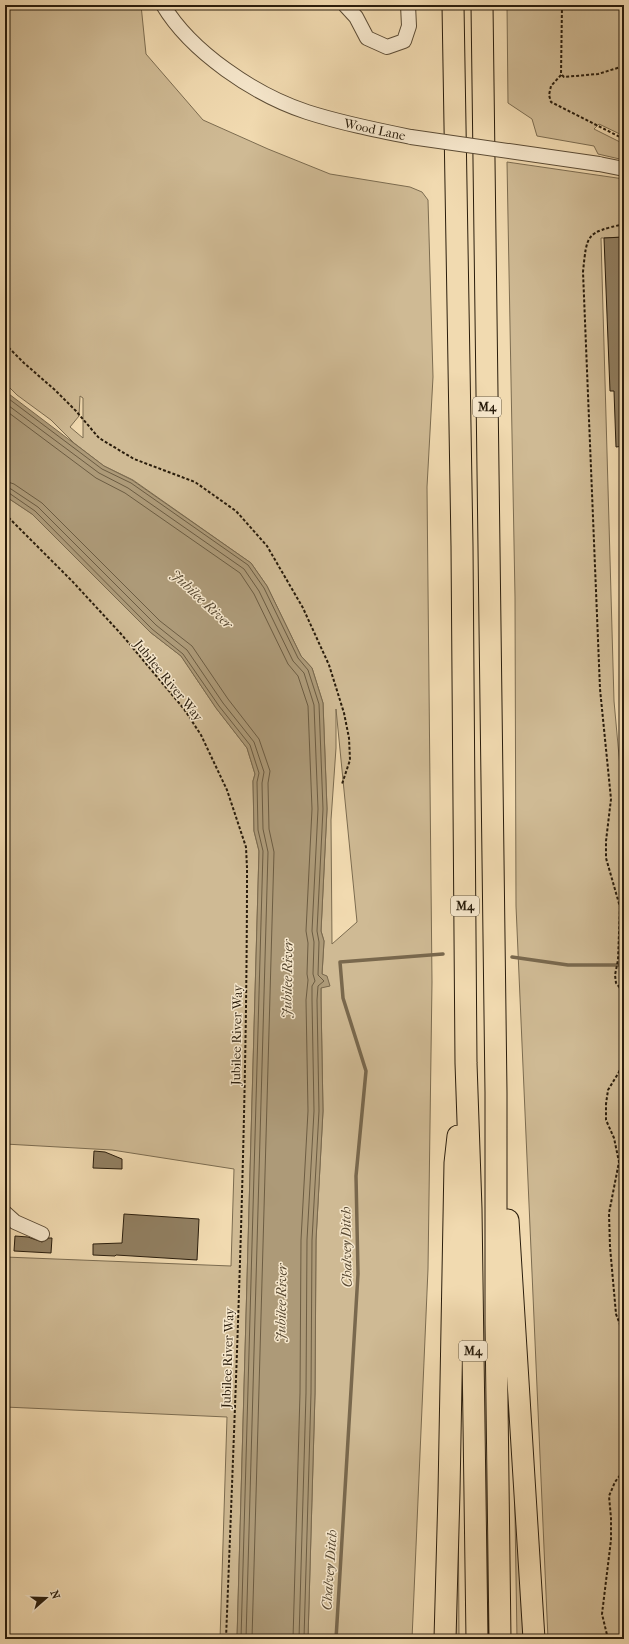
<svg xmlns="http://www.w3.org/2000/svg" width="629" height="1644" viewBox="0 0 629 1644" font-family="'IM FELL French Canon',serif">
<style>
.green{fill:#cfba94;stroke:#7c6c50;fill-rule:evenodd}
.water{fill:#ad9a78;stroke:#79684d}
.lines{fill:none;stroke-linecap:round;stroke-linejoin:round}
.shore{stroke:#6c5c42;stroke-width:1}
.stream{stroke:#79684d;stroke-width:3.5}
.building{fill:#917f61;stroke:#2a1d0c}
.minor-casing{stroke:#5c4c35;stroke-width:16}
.highway-casing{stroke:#2a1d0c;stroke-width:23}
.path{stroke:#2a1d0c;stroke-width:2;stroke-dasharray:3 2;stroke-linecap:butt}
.minor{stroke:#f6e7cc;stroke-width:14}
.highway{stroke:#f1dab0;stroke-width:21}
.minor-bridge-casing{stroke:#5c4c35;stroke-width:16;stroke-linecap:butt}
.minor-bridge{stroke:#f6e7cc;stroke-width:14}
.labels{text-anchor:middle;stroke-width:3;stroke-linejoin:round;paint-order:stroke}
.shield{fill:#f6e7cc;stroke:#675a46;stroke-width:1}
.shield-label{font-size:12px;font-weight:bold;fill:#2a1d0c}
.street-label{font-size:13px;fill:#2a1d0c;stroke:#f6e7cc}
.water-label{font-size:14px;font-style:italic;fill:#584932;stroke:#f6e7cc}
</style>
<rect width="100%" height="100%" fill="#f1dab0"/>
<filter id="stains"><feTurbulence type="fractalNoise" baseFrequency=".005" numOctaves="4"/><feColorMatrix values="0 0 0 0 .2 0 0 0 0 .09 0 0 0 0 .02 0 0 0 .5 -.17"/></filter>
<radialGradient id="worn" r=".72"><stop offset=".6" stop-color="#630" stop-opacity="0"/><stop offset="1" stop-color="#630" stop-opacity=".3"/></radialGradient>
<path class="green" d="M5,5h136l5,49 57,66 65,29 62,25 80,13 12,5 6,8 5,177 -6,110 5,495 -4,287 -16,370h-104l7,-246 1,-153 7,-129 -2,-111v-13l8,-1 -7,-11 2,-34 -3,-10 6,-122 -4,-106 -11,-35 -11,-12 -34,-70 -16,-23 -118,-83 -29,-14 -30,-23 -23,-23 -34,-25 -12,-12zM80,396l3,2v40l-13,-11 9,-11zM336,709l21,213 -25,22 -1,-124 5,-72z
M507,5h117v131l-25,-12 -5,5 30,15v16l-26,-6 -4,-8 -57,-10 -5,-17 -24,-16z
M507,162l117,17v58l-23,1 13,463 10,110v705l-3,1 3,122h-76l-32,-733 -1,-309z
M5,496l27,18 118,118 31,24 35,52 31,40 8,26 -2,7 1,50 5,20 -22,788h-17l7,-222 -222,-10v-150l226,9 3,-97 -122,-19 -107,-6z
M514,1453l12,186h-9z
M458,1474l1,165h-8z"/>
<path class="water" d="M5,391l99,75 28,14 119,83 16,23 34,70 11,12 11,35 4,106 -6,122 3,10 -2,33 5,2 3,10 -9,2v12l2,111 -7,129 -1,153 -7,246h-71l22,-788 -5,-20 -1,-50 2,-7 -8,-26 -31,-40 -35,-52 -31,-24 -118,-118 -27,-18z"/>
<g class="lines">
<path class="shore" d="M5,396l97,73 29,14 117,82 16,23 34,70 10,12 11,34 4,105 -6,122 2,11 -1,33 6,6 -6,5 -1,14 2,111 -7,129 -1,153 -7,246
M5,403l94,70 29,15 116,81 15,22 34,70 11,12 10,32 4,104 -6,122 2,11 -1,32 2,7 -3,5v14l2,111 -7,129 -1,153 -7,246
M5,410l91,68 29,15 115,80 14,21 34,70 10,12 10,30 4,103 -6,122 2,12 -1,31 1,6 -2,20 2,111 -7,129 -1,153 -7,246
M5,481l9,3 28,19 118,118 32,25 36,53 31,40 11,32 -2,12 1,46 5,23 -22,787
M5,487l6,2 27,18 118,118 31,25 36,53 31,39 10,30 -2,11 1,46 5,23 -22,787
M5,493h4l26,18 117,118 31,25 36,52 31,39 9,28 -2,9 1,48 5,21 -22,788"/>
<path class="stream" d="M512,957l56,8h56
M336,1639l22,-365 -2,-98 10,-105 -23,-73 -3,-36 103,-8"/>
</g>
<path class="building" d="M624,237v209l-8,1 -2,-56h-4l-6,-153z
M94,1151l11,1 17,7v10l-29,-1z
M124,1214l75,5 -2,41 -81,-5 -1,1 -22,-1v-11l29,-1z
M15,1236l13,1 14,5 7,-4h3l-1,15 -37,-2z"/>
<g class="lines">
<g class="minor-casing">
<path id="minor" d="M163,5c28,47 92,90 144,107 34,11 69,18 104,25
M345,5l11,12 11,21 20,9 17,-6 5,-15 -1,-21
M599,164l25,5
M5,1213l10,9 27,12"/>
</g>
<g class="highway-casing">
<path id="highway" d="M453,5l9,541 4,517 5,146 6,430
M482,5l14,1087v232l4,315
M508,1220l26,419
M445,1639l4,-147 6,-329 3,-27"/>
</g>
<path class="path" d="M562,5l-1,70 -10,11 -2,9 2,7 73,37
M562,75l2,2 34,-3 26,-8
M624,224c-38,9 -37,9 -41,48l17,417 11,110 -5,42v17l14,49 -2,53 -3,15 1,8 8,10
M5,344l19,19 31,27 21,21 23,27 35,21 61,23 41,29 31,35 36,62 26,57 15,48 5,25 1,22 -8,24
M5,514l67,67 50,54 62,74 17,26 26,55 19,57 1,21c0,257 -11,514 -21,771
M624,1051l-5,21 -11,18 -2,14v16l8,18 5,24 -10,51 1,34 6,67 8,21
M608,1639l-6,-25 9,-74v-22l-2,-22 6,-14 9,-12"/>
<use href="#minor" class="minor"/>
<use href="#highway" class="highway"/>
<g class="minor-bridge-casing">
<path id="minor-bridge" d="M411,137l188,27"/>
</g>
<use href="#minor-bridge" class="minor-bridge"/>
</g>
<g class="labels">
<g class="shield">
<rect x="473" y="397" width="28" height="20" rx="3"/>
<rect x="451" y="896" width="28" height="20" rx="3"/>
<rect x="459" y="1341" width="28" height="20" rx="3"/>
</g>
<g class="shield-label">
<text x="487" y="411">M4</text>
<text x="465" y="910">M4</text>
<text x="473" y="1355">M4</text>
</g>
<g class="street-label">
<text transform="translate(375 129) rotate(12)" y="5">Wood Lane</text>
<text transform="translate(169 680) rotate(51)" y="5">Jubilee River Way</text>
<text transform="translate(236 1035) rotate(-89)" y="5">Jubilee River Way</text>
<text transform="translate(227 1358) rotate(-88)" y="5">Jubilee River Way</text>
</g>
<g class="water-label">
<text transform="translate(202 599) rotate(43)" y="5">Jubilee River</text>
<text transform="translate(287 979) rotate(-89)" y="5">Jubilee River</text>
<text transform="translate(346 1247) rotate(-91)" y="5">Chalvey Ditch</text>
<text transform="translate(281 1303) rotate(-89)" y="5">Jubilee River</text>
<text transform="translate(329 1570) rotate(-86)" y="5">Chalvey Ditch</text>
</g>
</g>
<rect width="629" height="1644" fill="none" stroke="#f1dab0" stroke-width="20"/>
<rect x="6" y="6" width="617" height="1632" fill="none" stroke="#2a1d0c" stroke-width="2"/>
<rect x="10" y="10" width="609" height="1624" fill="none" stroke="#2a1d0c"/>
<g transform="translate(46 1598) rotate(70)" stroke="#f6e7cc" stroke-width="3" paint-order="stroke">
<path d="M0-3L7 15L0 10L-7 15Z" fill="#2a1d0c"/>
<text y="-6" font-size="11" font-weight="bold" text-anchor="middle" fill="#2a1d0c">N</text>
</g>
<rect width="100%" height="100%" filter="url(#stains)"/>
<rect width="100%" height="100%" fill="url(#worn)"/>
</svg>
